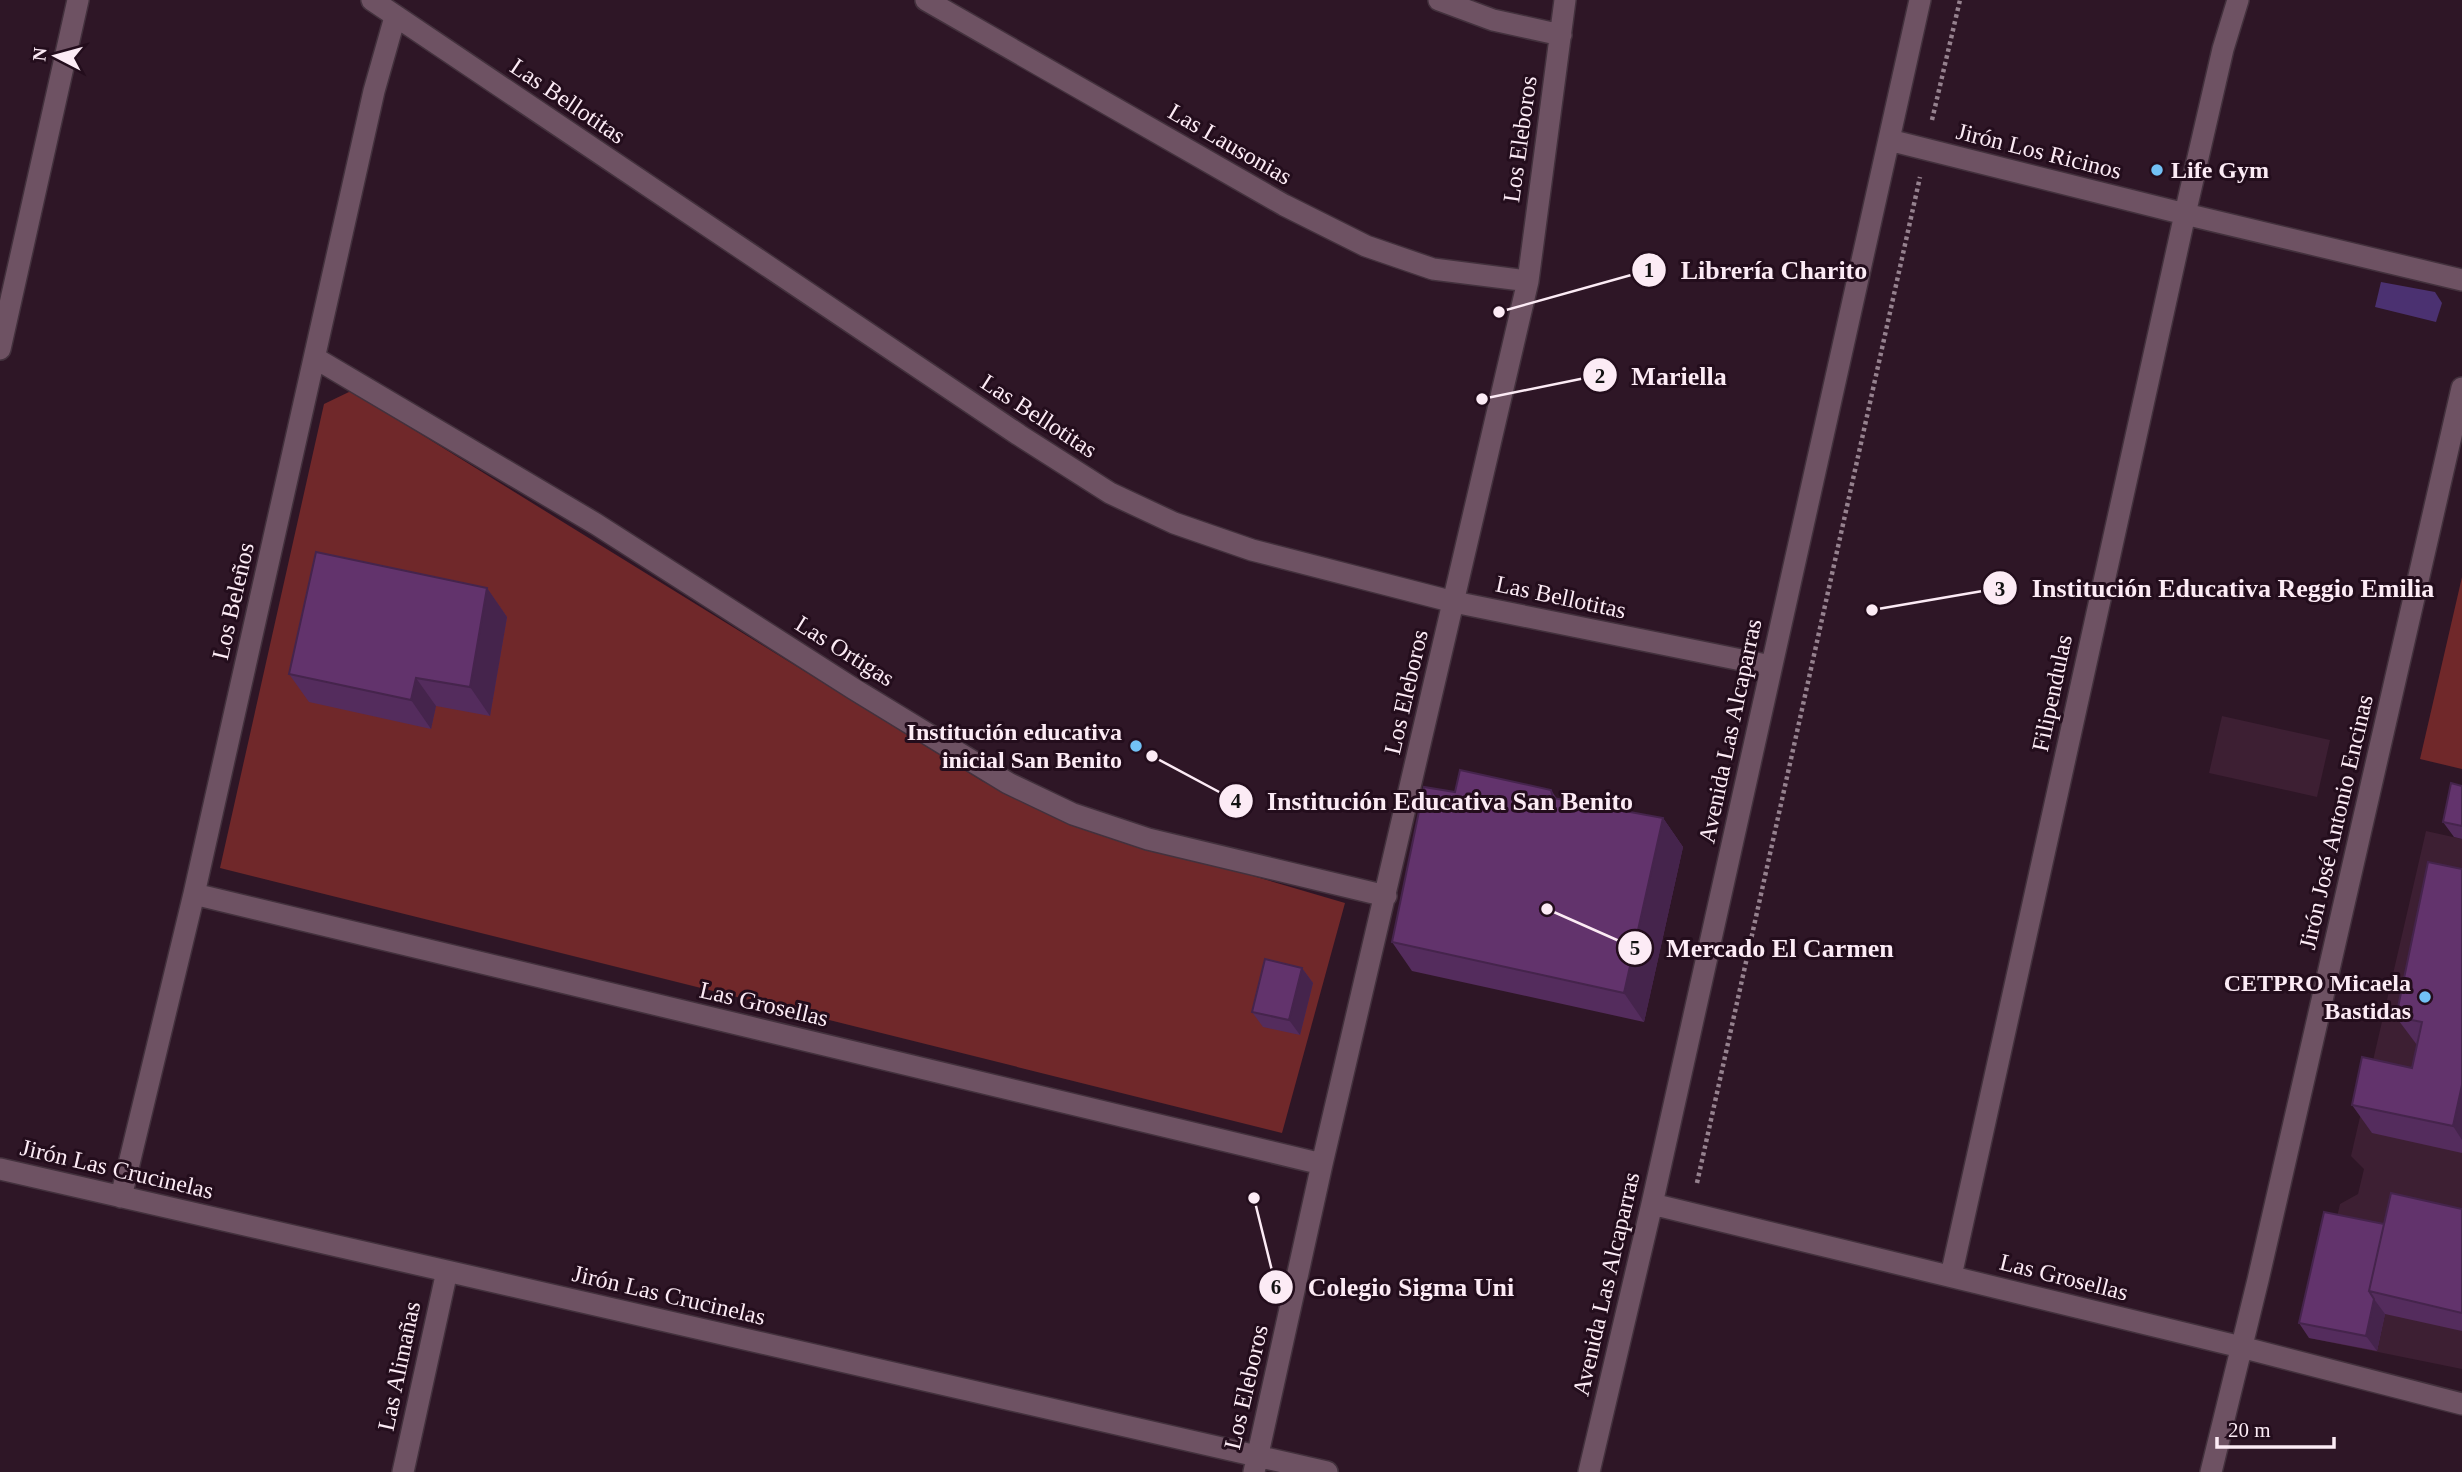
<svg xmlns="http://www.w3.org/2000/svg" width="2462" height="1472" viewBox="0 0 2462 1472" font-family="Georgia,serif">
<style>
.built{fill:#3d1f33}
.green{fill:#70282a}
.water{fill:#4b3171}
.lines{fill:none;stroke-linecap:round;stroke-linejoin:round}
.minor-casing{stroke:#43313d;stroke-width:24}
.path{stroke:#96828f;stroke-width:4.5;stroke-dasharray:3.5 3.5;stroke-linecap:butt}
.minor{stroke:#6e5263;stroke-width:21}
.wall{fill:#542c5d}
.shaded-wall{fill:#45244c}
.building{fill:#62336c;stroke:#45244c;stroke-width:2}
.poi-dot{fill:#72c1f5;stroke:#230d1c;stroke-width:2.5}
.labels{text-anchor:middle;stroke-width:6;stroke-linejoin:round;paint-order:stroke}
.street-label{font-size:24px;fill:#fcebf5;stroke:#230d1c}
.poi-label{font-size:24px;font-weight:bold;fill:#fcebf5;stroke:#230d1c;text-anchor:end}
.leader{fill:none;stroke:#fcebf5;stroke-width:2.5}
.callout-dot{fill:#fcebf5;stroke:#230d1c;stroke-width:2.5}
.mark-label{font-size:21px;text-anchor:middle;font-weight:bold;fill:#111}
.callout-label{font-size:26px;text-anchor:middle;font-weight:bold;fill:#fcebf5;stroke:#230d1c;stroke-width:6;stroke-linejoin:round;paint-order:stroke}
</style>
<rect width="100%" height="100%" fill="#2e1626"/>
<path class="built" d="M2222,716l108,24 -13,57 -108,-24z
M2426,831l36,8v530l-153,-31 31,-134 18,-10 6,-25 -13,-13z"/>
<path class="green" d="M351,391l631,390 65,31 83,28 215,63 -63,230 -1062,-265 104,-464z
M2462,577v192l-42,-10z"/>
<path class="water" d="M2381,282l54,10 7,11 -6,19 -61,-15z"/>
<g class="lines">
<g class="minor-casing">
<path id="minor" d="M372,0l647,435 91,58 64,30 78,27 202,52 317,64
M926,0l358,205 82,41 67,23 95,12
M1439,0l54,20 68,15
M1889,140l296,74 277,66
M0,349l78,-349
M315,358l281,166 258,165 154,94 65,31 75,25 238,57
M194,894l1128,270
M0,1169l1327,303
M121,1197l73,-303 180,-803 21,-74
M1652,1204l589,143 221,57
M1951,1276l234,-1062 38,-165 15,-49
M403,1472l44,-201
M1254,1472l68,-308 206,-883 37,-281
M1589,1472l63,-268 268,-1204
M2211,1472l47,-192 204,-892"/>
</g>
<path class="path" d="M1932,120l28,-120
M1697,1183l223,-1006"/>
<use href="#minor" class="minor"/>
</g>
<path class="wall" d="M487,588l20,29 -17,99 -54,-10 -5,23 -122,-27 -20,-28z
M2462,786v53l-8,-2 -11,-15z
M1551,790l6,9 106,19 20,29 -39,175 -232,-51 -20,-29 63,-150z
M2462,869v284l-90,-20 -20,-28 60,-37 5,-23 -21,-28z
M1302,968l11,15 -13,52 -37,-8 -11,-15z
M2462,1209v122l-77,-17 -8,37 -68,-13 -10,-15 85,-99z"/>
<path class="shaded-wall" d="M487,588l20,29 -17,99 -20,-29z
M416,678l20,28 -5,23 -20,-29z
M1663,818l20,29 -39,175 -20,-29z
M1302,968l11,15 -13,52 -11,-15z
M2462,1085v55l-9,-14z
M2374,1299l11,15 -8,37 -11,-15z"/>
<path class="building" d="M316,552l171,36 -17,99 -54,-9 -5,22 -122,-26z
M1460,770l91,20 2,8 110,20 -39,175 -232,-51 32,-155 31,5z
M2451,783l11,3v40l-19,-4z
M2428,862l34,7v216l-9,41 -101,-21 10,-48 50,11 10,-46 -26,-5z
M1265,959l37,9 -13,52 -37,-8z
M2391,1193l71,16v104l-93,-22z
M2324,1212l60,12 -15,67 5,8 -8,37 -67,-13z"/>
<g class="poi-dot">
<circle cx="2157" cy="170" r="7"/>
<circle cx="1136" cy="746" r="7"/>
<circle cx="2425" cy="997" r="7"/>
</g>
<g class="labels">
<g class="street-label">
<text transform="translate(568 101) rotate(34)" y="8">Las Bellotitas</text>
<text transform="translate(1520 139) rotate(-82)" y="8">Los Eleboros</text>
<text transform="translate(1230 144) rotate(30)" y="8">Las Lausonias</text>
<text transform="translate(2039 151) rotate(14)" y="8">Jirón Los Ricinos</text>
<text transform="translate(1039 416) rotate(33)" y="8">Las Bellotitas</text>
<text transform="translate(1561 597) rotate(12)" y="8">Las Bellotitas</text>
<text transform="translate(233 601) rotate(-77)" y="8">Los Beleños</text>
<text transform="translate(845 651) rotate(32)" y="8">Las Ortigas</text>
<text transform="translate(1406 692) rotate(-77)" y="8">Los Eleboros</text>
<text transform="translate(2052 693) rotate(-78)" y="8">Filipendulas</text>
<text transform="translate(1730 731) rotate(-78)" y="8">Avenida Las Alcaparras</text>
<text transform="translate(2336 822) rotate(-77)" y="8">Jirón José Antonio Encinas</text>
<text transform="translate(764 1004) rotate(13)" y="8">Las Grosellas</text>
<text transform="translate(117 1169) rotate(13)" y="8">Jirón Las Crucinelas</text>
<text transform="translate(2064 1277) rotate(14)" y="8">Las Grosellas</text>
<text transform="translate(1606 1284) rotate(-77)" y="8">Avenida Las Alcaparras</text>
<text transform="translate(669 1295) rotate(13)" y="8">Jirón Las Crucinelas</text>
<text transform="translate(399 1366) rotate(-78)" y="8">Las Alimañas</text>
<text transform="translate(1246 1387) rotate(-77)" y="8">Los Eleboros</text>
</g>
<g class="poi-label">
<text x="2171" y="178" text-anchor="start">Life Gym</text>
<text x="1122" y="740">Institución educativa<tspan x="1122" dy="28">inicial San Benito</tspan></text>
<text x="2411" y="991">CETPRO Micaela<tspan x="2411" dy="28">Bastidas</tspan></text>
</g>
</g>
<path class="leader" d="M1499 312L1649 270M1482 399L1600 375M1872 610L2000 588M1152 756L1236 801M1547 909L1635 948M1254 1198L1276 1287"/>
<g class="callout-dot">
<circle cx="1499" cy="312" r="7"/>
<circle cx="1482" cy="399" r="7"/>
<circle cx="1872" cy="610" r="7"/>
<circle cx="1152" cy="756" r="7"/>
<circle cx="1547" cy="909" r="7"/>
<circle cx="1254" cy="1198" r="7"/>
<circle cx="1649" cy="270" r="18"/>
<circle cx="1600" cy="375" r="18"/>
<circle cx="2000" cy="588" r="18"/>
<circle cx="1236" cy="801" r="18"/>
<circle cx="1635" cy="948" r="18"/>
<circle cx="1276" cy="1287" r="18"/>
</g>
<g class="mark-label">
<text x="1649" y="277">1</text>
<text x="1600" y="383">2</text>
<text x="2000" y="596">3</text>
<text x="1236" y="808">4</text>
<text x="1635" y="955">5</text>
<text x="1276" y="1294">6</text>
</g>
<g class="callout-label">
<text x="1774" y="279">Librería Charito</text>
<text x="1679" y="385">Mariella</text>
<text x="2233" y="597">Institución Educativa Reggio Emilia</text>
<text x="1450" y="810">Institución Educativa San Benito</text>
<text x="1780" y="957">Mercado El Carmen</text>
<text x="1411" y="1296">Colegio Sigma Uni</text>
</g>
<g transform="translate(56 56) rotate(276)" stroke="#230d1c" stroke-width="5" paint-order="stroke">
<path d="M0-5L12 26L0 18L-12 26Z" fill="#fcebf5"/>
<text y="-10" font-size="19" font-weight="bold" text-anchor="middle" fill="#fcebf5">N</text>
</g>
<path d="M2217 1437v10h117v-10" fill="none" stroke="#fcebf5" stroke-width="3.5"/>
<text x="2228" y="1437" font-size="21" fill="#fcebf5" stroke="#230d1c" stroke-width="5" paint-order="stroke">20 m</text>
</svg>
